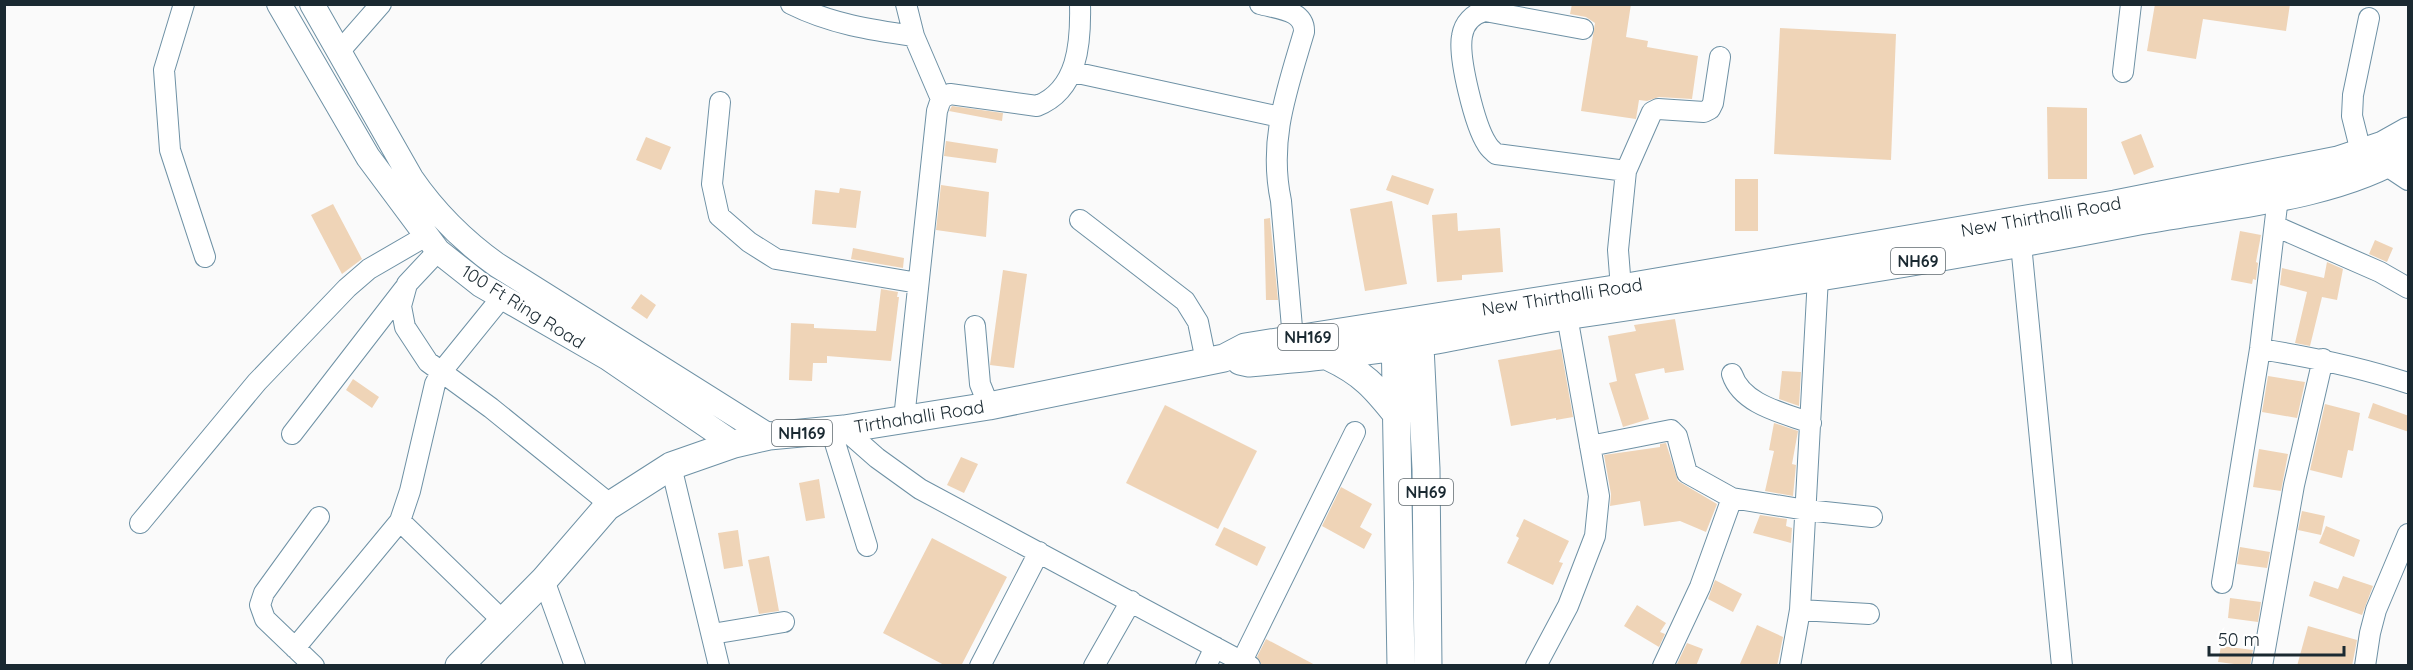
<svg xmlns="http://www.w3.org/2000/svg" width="2413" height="670" viewBox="0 0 2413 670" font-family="Quicksand,sans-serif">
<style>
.building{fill:#efd4b7}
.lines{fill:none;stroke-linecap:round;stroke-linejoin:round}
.minor-casing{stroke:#6e91a5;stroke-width:22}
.major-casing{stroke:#6e91a5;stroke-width:26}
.highway-casing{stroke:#6e91a5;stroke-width:29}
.minor{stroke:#fff;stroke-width:20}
.major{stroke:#fff;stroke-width:24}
.highway{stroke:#fff;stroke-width:27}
.labels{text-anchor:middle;stroke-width:4.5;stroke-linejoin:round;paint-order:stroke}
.shield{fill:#fff;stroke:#5f696f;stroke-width:1.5}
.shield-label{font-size:16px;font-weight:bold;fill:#1a2931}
.street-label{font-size:18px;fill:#1a2931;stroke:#fff}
</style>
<rect width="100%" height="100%" fill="#fafafa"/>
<path class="building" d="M1572,4h59l-5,33 22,4 -1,6 51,9 -6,43 -33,-2 -12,4 -8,-1 -3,19 -55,-8 14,-88 -9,-6 -16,-3z
M2155,4h135l-4,27 -83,-12 -7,40 -49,-8z
M1780,28l116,6 -5,126 -117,-6z
M952,106l51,7 -1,8 -53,-10z
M2047,107l40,1v71h-39z
M2141,134l13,33 -20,8 -13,-33z
M646,137l25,10 -10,23 -25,-10z
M946,141l52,8 -2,14 -52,-7z
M1392,175l42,14 -6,16 -42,-15z
M1735,179h23v52h-23z
M941,185l48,7 -3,45 -50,-7z
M840,188l21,3 -5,37 -44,-4 3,-34 24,3z
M1392,201l15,83 -42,7 -15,-82z
M333,204l29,55 -20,15 -31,-59z
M1457,213l1,18 42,-3 3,44 -41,3v5l-25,2 -5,-67z
M1270,218l8,82h-12l-2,-81z
M2240,231l21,4 -5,27 2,1 -2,17 -3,-1 -1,5 -21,-4z
M2375,240l18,8 -6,14 -18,-8z
M853,248l51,10 -1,10 -52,-9z
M2327,262l16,7 -6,31 -15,-3 -12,49 -15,-3 12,-51 -27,-7 2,-17 42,10z
M1003,270l24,4 -13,94 -24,-3z
M881,289l17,3 -1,5h2l-8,64 -64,-5v7h-14l-1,18 -23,-1 2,-57 23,1v4l62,3z
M641,294l15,11 -9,14 -16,-11z
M1675,319l9,51 -19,3 -1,-5 -29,6 14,45 -26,8 -14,-44 8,-2 -9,-45 28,-5 -2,-6z
M1561,349l12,68 -17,3v-2l-45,8 -13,-66z
M1782,371l19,1 -2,34 -20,-7z
M2268,376l37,6 -8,36 -35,-6z
M353,379l26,18 -7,11 -26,-18z
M2373,403l36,13v16l-41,-14z
M2325,404l35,9 -7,38 -5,-1 -6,28 -32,-8z
M1165,405l92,46 -39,78 -92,-46z
M1774,423l24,8 -6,33 4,1 -3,31 -28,-5 9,-40 -5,-1z
M1666,443l12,38 39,23 -11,28 -26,-11 -36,5 -4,-25 -30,5 1,-12 -7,-39 56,-8v-3z
M2259,449l29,5 -7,37 -28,-4z
M961,457l17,7 -14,29 -17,-8z
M819,479l6,39 -19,3 -7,-38z
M1341,487l31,17 -12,23 12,7 -8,15 -42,-23z
M2302,511l23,5 -4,19 -23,-5z
M1760,515l27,4 -1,7 6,2 -1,15 -38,-10z
M1524,519l45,22 -10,21 4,1 -10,22 -46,-22 12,-25 -3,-2z
M2326,526l34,14 -6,17 -35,-14z
M1224,527l42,20 -9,19 -42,-21z
M738,530l5,36 -19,3 -6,-36z
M932,538l75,39 -46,89h-15l-63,-33z
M2240,547l30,5 -3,16 -30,-4z
M769,556l10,55 -20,3 -11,-54z
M2343,576l30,10 -11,29 -53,-19 5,-15 24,8z
M1715,580l27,14 -9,18 -25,-13z
M2230,598l31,4 -3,20 -30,-4z
M1637,605l29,18 -6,9 5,2 -6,13 -35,-21z
M1757,625l26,12 -6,29h-38z
M2308,626l49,14 -5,26h-55z
M1266,639l51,27h-55l-5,-9z
M1687,643l16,6 -7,17h-20z
M2221,646l32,4 -3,16 -32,-4z"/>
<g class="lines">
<g class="minor-casing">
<path id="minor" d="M184,4l-20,66 6,80 35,107
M791,4c40,20 80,26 123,32
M906,4l8,32 27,63
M1260,4c18,5 45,6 44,28 -17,58 -36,108 -23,169l12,138
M1583,29l-98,-18c-12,3 -21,12 -23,25 -4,22 13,90 25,108 2,4 6,7 9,10l130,17 -8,79 3,38
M339,52l42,-48
M1073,72l207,45
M2123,72l8,-68
M720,102l-8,82 7,32 30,26 27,17 142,24
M2361,152l-9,-36 1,-21 16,-77
M2387,166l21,14
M1626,171l26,-59 6,-3 46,3 6,-3 3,-6 7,-46
M1080,220l105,81 13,21 8,39
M2275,226l105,46 28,16
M2021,244l41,422
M438,251l-31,33 -6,22 4,21 23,35 63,46 120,97
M975,326l5,58 9,22
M2260,349c51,8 99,18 148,34
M1732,374c10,31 52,39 79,49
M904,419l33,-308 4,-12 9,-5 87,12c41,-16 44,-63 43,-102
M844,429l33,29 43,31 330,177
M831,430l36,116
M292,434l112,-145
M1590,446l81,-16 6,6 10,37 45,25 74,12 66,7
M671,466l48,200
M400,521l102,99
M140,523l117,-141 90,-94 22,-19 57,-33
M544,580l31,86
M2222,583l38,-234 18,-152
M1800,610l69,4
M712,634l72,-12
M295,648l105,-127 10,-30 25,-107 7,-13 60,-74
M1242,661l113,-229
M314,666l-49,-47 -5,-14 4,-12 55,-76
M980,666l59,-114
M1094,666l37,-65
M1206,666l9,-19
M1536,666l32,-60 27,-70 4,-40 -32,-180
M1663,666l37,-79 32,-89
M1790,666l10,-56 18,-333
M2262,666l32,-181 29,-126
M2365,666l5,-33 6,-23 32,-76"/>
</g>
<g class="major-casing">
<path id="major" d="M279,4l89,153 70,94 43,34 127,73 126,86
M312,4l99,174c24,35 51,62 86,87l272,171"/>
</g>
<g class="highway-casing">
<path id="highway" d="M1419,326l7,143 2,197
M1395,331l6,335
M1329,357c34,16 46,30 69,59
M1240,361l9,2c57,-5 114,-10 171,-20 50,-9 101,-20 152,-28 188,-28 376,-57 562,-93 83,-16 204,-24 274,-70
M459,666l85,-86 63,-73 64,-41 63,-22 35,-8 75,-7 145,-23 235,-48 21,-11 376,-59 494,-84 223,-44 45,-15 25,-14"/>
</g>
<use href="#minor" class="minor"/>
<use href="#major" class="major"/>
<use href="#highway" class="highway"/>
</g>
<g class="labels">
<g class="shield">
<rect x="1891" y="248" width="54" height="26" rx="4.5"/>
<rect x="1278" y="324" width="60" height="26" rx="4.5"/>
<rect x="772" y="420" width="60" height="26" rx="4.5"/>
<rect x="1399" y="479" width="54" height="26" rx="4.5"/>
</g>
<g class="shield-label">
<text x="1918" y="267">NH69</text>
<text x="1308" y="343">NH169</text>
<text x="802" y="439">NH169</text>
<text x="1426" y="498">NH69</text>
</g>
<g class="street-label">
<text transform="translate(2041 217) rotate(-10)" y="6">New Thirthalli Road</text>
<text transform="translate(1562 297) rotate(-9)" y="6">New Thirthalli Road</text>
<text transform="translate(523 307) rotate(32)" y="6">100 Ft Ring Road</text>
<text transform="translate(919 417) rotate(-9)" y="6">Tirthahalli Road</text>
</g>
</g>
<rect width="2413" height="670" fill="none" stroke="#1a2931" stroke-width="12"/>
<path d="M2209 646v9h135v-9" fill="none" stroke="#1a2931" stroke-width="3"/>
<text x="2218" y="646" font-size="18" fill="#1a2931" stroke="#ffffff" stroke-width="4.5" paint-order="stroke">50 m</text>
</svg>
